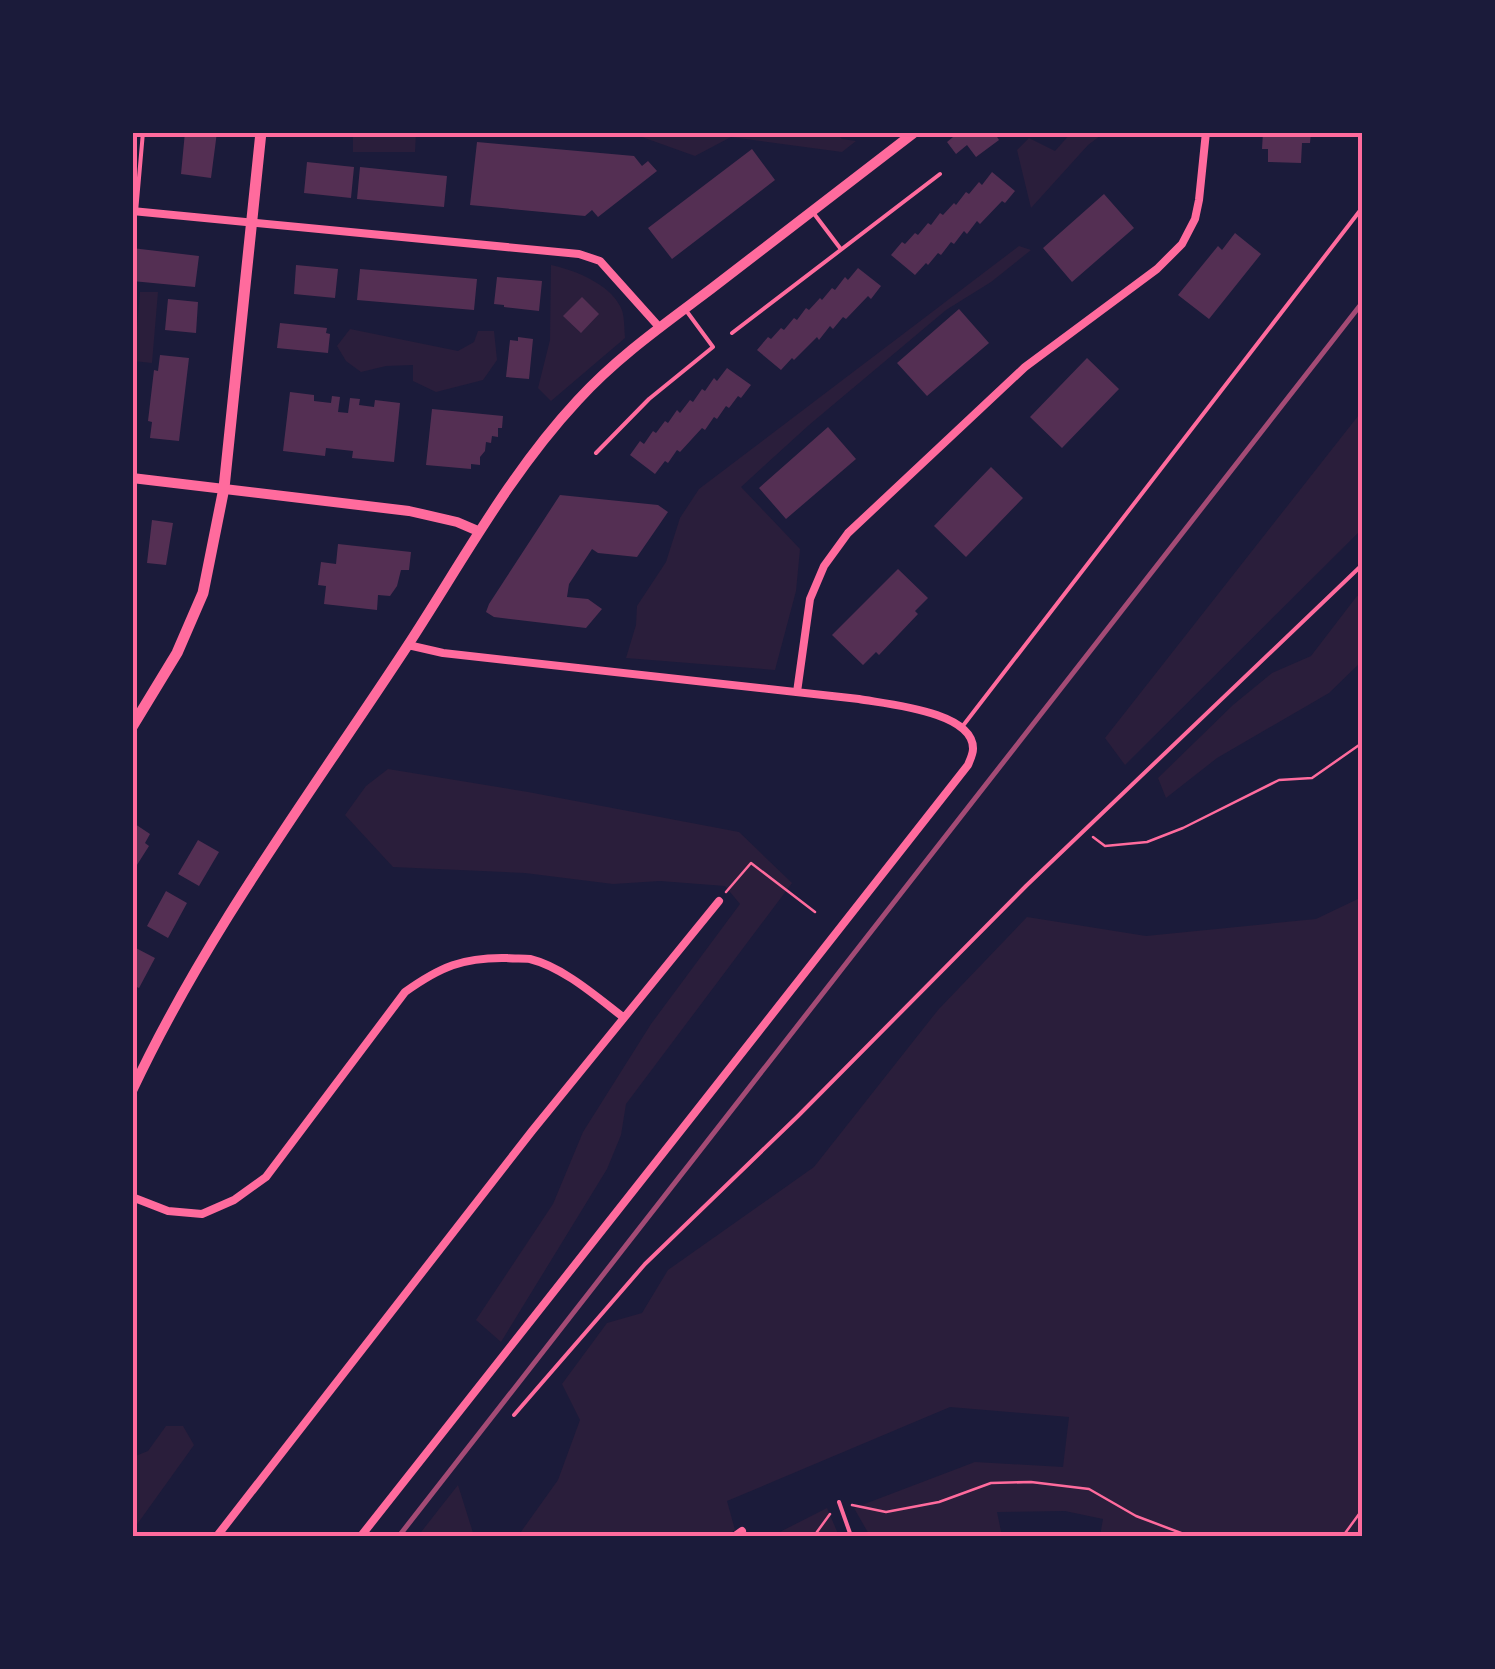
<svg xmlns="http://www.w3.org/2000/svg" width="1495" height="1669" viewBox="0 0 1495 1669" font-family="'Titillium Web',sans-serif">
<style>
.green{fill:#2a1e3b}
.building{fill:#542f53}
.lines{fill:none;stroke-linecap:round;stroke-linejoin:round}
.path{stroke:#ff6b9d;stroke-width:2.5}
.service{stroke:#ff6b9d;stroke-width:4}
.minor{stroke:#ff6b9d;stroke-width:8}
.tertiary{stroke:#ff6b9d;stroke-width:10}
.secondary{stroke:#ff6b9d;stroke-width:11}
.rail{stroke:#a44b75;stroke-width:5}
.neatline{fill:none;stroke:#ff6b9d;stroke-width:4}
</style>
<rect width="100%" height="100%" fill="#1b1b3a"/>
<path class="green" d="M353,133h63l-1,19h-62z
M836,133l6,6 14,2 -14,11 -111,-15 -36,19 -53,-19 -3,-4z
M1071,133h33l-16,12 -57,63 -14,-58 12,-12 26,13z
M1019,246l12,4 -40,32 -45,28 -137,115 -68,62 59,62 -4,42 -21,79 -149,-12 10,-33 1,-19 29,-44 14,-44 19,-29z
M551,265c23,5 57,18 69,41 5,8 4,23 5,32l-74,63 -13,-13 12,-48z
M140,292h18l-6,71 -19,-2v-23h3z
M350,329l108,22 16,-9 4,-11h16l3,29 -14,20 -47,12 -23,-11v-16l-27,1 -25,6 -15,-11 -9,-15z
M1362,411v118l-237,236 -20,-27z
M1357,596l5,1v64l-33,32 -112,65 -51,40 -8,-20 75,-73 39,-32 39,-17z
M388,769l140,23 211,40 53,51 -166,221 -5,31 -14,34 -106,173 -25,-22 77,-116 30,-72 68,-108 89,-120 -15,-18 -65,-5 -47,3 -88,-11 -132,-6 -48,-52 21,-29z
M1362,897v639h-262l3,-17 -38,-8 -68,1 5,24h-132l-16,-28 121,-46 88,5 6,-50 -119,-10 -223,94 8,29 -9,6h-208l40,-56 22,-60 -18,-36 45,-61 35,-10 26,-43 146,-103 124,-157 89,-93 119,19 170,-17z
M166,1426h17l11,19 -61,85v-73l15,-6z
M458,1485l16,51h-56z
M827,1508l12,28h-67z"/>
<path class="building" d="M185,132h32l-6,46 -30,-4z
M959,132h35l5,8 -23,17 -9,-12 -11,9 -9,-12z
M1263,132h48l-1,11h-8l-1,20 -33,-1v-13h-6z
M477,142l157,14 8,10 6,-5 9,10 -59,46 -6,-7 -7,6 -115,-11z
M752,149l23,31 -103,79 -24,-31z
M307,162l47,5 -3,31 -47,-5z
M360,167l87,9 -3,31 -87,-8z
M992,172l23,19 -10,12 -3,-2 -22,23 -3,-3 -10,13 -3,-3 -10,13 -3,-2 -10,13 -3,-2 -10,12 -2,-2 -11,12 -24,-20 11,-13 3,2 10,-11 3,2 10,-12 3,2 9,-12 3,2 11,-12 2,2 10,-13 3,2 10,-12 3,3z
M1104,194l30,34 -62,54 -29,-34z
M1235,233l26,21 -52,65 -31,-24 40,-49 4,4z
M132,248l67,8 -4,31 -63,-6z
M296,265l42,4 -3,29 -41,-4z
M858,268l23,18 -10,13 -3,-3 -22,23 -3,-2 -10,12 -3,-3 -11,14 -2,-3 -23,23 -2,-2 -11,12 -24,-20 11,-13 3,2 10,-11 3,2 10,-12 3,2 9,-12 3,2 11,-12 2,2 10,-12 3,2 10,-13 3,3z
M360,269l117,10 -3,31 -117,-10z
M497,277l45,4 -3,30 -35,-4v-2l-10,-1z
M582,297l17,17 -18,19 -18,-17z
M168,299l30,3 -2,31 -31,-3z
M959,309l30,34 -62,53 -30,-33z
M280,323l47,5 -1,5 4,1 -2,19 -51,-5z
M518,337l15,2 -4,40 -23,-2 4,-37 8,1z
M160,355l29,3 -10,83 -29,-3 2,-16 -4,-1 6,-51 4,1z
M1087,358l32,31 -57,59 -32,-31z
M727,368l24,17 -10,13 -3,-2 -9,12 -3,-2 -9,13 -3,-2 -9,13 -3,-2 -22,24 -3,-2 -9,13 -3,-2 -10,13 -25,-19 10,-14 4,3 9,-13 3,2 9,-12 3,2 9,-13 3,3 10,-13 3,2 9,-13 3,2 9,-13 3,3z
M290,392l24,3v6l17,2 1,-7 8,1 -2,15 10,1 2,-15 10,1 -1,6 15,2 1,-7 25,3 -6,59 -42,-4 1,-7 -27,-3 -1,8 -42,-5z
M432,409l71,7 -1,12h-4v9l-6,-1 -1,7 -5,-1 -1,9 -5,6v8l-9,-1v5l-45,-4z
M828,427l28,32 -70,60 -27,-31z
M991,467l32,31 -57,59 -32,-31z
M560,495l98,10 10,7 -31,45 -39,-4 -6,-4 -23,35 -2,13 21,2 14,10 -16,19 -92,-11 -8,-5 3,-8z
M152,520l21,3 -7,42 -19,-2z
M338,544l73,8 -2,18h-8l-4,16 -7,10 -12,-1 -1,15 -53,-6 2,-18 -8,-1 3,-23 15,2z
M898,569l30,29 -13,13 3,3 -39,41 -3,-3 -13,13 -31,-30z
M132,822l18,12 -5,9 4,3 -14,22 -3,-2z
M198,840l21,12 -20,34 -21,-12z
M166,891l21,12 -19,35 -21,-12z
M132,946l23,12 -16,30 -7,-3z"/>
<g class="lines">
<path class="path" d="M1093,837l12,9 42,-4 36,-14 96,-48 33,-2 50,-35
M726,892l25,-29 64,49
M852,1505l34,7 53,-10 52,-19 40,-1 58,7 47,27 53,20
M814,1536l16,-22
M1343,1536l19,-26"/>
<path class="service" d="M136,212l7,-80
M815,215l25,33
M732,333l208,-159
M596,453l53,-54 64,-52 -28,-38
M962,727l400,-519
M514,1415l131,-151 153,-148 228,-230 336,-321
M839,1502l12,34"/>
<path class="minor" d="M132,211l447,43 21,7 60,67
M797,692l13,-93 14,-33 24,-33 177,-166 132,-98 25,-25 13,-25 4,-19 7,-68
M132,1197l36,14 34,3 32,-14 32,-23 139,-185c35,-25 58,-35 102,-34 7,1 16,0 23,1 33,8 67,38 93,58
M217,1536l315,-405 187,-230
M361,1536c203,-256 405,-514 607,-771 2,-5 5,-11 5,-16 1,-38 -88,-45 -114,-50l-416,-46 -35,-8
M735,1536l7,-5"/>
<path class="tertiary" d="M132,478l277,33 48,11 21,9
M132,1091c74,-158 179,-298 274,-443 55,-84 103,-174 172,-248 39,-43 88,-77 133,-111 68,-52 136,-104 204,-157"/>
<path class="secondary" d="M132,727l45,-74 26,-60 21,-105 37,-356"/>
<path class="rail" d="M399,1536l963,-1233"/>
</g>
<rect width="1495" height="1669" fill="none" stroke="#1b1b3a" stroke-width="270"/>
<rect x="135" y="135" width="1225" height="1399" class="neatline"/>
</svg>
